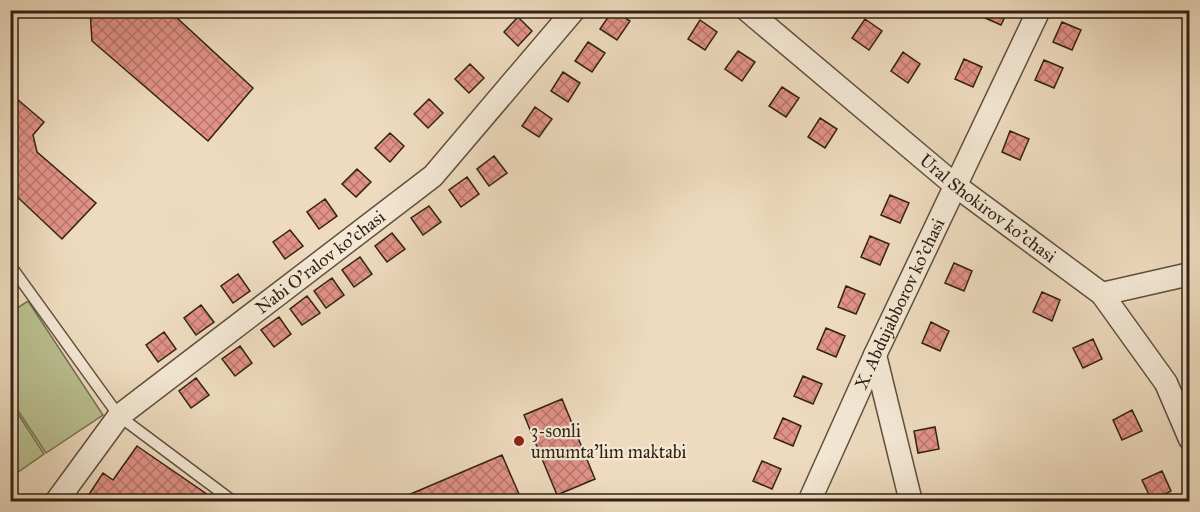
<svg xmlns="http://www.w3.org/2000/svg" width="1200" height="512" viewBox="0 0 1200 512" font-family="'IM FELL Great Primer',serif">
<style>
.park{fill:#bac091;stroke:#757152;stroke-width:1.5}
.building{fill:url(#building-cross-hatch);stroke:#302213;stroke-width:1.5}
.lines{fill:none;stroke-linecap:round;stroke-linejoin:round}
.service-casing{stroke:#60503e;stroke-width:13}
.minor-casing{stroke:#60503e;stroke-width:25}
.service{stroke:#f4e8d5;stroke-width:10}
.minor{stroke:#f4e8d5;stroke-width:22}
.poi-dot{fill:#8f2418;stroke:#f4e8d5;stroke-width:2}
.labels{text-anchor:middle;stroke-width:4.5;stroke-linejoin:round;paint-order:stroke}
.street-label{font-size:18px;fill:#302213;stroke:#f4e8d5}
.poi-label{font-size:18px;fill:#302213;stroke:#f4e8d5;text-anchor:start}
</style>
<defs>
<pattern id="building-cross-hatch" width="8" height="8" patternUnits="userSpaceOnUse" patternTransform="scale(1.5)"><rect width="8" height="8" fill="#e29288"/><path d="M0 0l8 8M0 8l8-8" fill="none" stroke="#b8776e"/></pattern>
</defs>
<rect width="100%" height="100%" fill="#eedbbf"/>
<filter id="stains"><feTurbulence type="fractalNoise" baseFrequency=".00333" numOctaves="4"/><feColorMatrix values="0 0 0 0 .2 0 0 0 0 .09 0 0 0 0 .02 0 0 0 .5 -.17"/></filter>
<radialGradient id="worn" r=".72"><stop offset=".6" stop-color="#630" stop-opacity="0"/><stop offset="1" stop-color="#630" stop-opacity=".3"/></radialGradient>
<path class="park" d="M28,301l75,114 -57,38 -35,-53v-88z
M11,403l33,51 -33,23h-1z"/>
<path class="building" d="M90,10h84l2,7 77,71 -45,53 -116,-100z
M613,10l17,11 -13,19 -17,-11z
M986,10h22l-7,15 -18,-8z
M518,17l14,14 -14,15 -14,-14z
M865,19l17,12 -13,19 -17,-12z
M700,20l17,12 -12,18 -17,-11z
M1062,22l19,8 -9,20 -19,-8z
M588,42l17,11 -13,19 -17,-11z
M738,51l17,11 -13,19 -17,-12z
M903,52l17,12 -12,19 -17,-12z
M964,59l18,8 -9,20 -18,-8z
M1044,60l19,8 -9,20 -19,-8z
M470,64l14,14 -15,15 -14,-14z
M563,72l17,11 -12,19 -17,-11z
M782,87l17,11 -13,19 -17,-11z
M10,93l34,29 -11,13 4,17 59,51 -34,36 -52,-49z
M429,99l14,14 -15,15 -14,-14z
M535,107l17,12 -13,18 -17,-11z
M820,118l17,11 -12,19 -17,-11z
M1010,131l19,8 -9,21 -18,-8z
M390,133l14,13 -14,16 -15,-14z
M494,156l13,17 -18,13 -12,-17z
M357,169l14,13 -15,15 -14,-13z
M467,177l12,17 -18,13 -12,-17z
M890,195l19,8 -9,20 -19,-8z
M325,199l12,17 -18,13 -12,-17z
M429,206l12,16 -18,13 -12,-17z
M290,230l13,16 -18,13 -12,-17z
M392,233l13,16 -18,13 -12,-16z
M870,236l19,8 -9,21 -19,-8z
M1190,236v20h-1l-3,-19z
M360,257l12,17 -18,13 -12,-17z
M954,263l18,8 -8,20 -19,-8z
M238,274l12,17 -17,12 -12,-17z
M332,278l12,17 -18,13 -12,-17z
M846,286l19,8 -9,20 -18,-7z
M1042,292l18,8 -8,21 -19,-9z
M307,296l13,17 -18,12 -12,-16z
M201,305l13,17 -18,13 -12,-17z
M279,317l12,17 -17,13 -13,-17z
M931,322l18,9 -9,20 -18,-8z
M826,328l19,8 -9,21 -19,-8z
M164,332l12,17 -18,13 -12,-17z
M1093,339l9,20 -19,9 -10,-20z
M240,346l12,17 -17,13 -13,-17z
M803,376l19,8 -9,20 -19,-8z
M196,378l13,17 -18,13 -12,-17z
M562,399l33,80 -38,16 -33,-80z
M1132,410l10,21 -20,9 -9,-20z
M783,418l18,8 -8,20 -19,-8z
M935,427l4,22 -21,4 -4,-22z
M137,446l74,51 -3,5h-66l-2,-2 -1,2h-55l19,-29 10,7z
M502,455l17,39 -18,8h-101l-1,-3z
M762,461l19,8 -9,20 -19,-8z
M1162,471l9,20 -19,10 -10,-21z"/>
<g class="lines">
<g class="service-casing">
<path id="service" d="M10,265l109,151 115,86"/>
</g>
<g class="minor-casing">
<g id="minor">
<path id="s1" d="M747,10l209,176 146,108 64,89 24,56"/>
<path d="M1102,294l88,-20"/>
<path d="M875,355l36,147"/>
<path id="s2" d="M56,502l63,-86 314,-240 141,-166"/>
<path id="s3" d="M809,502l66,-147 164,-345"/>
</g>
</g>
<use href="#service" class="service"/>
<use href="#minor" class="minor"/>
</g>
<circle class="poi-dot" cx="519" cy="441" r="6"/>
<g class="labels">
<g class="street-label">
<text dy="6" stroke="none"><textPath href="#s1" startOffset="312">Ural Shokirov ko'chasi</textPath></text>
<text dy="6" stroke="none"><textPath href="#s2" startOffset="360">Nabi O'ralov ko'chasi</textPath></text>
<text dy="6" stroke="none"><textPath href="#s3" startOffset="218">X. Abdujabborov ko'chasi</textPath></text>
</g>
<g class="poi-label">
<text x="531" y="437">3-sonli<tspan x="531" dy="21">umumta'lim maktabi</tspan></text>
</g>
</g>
<rect width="1200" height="512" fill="none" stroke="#eedbbf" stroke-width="36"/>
<rect x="12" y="12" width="1176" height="488" fill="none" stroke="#302213" stroke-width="3"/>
<rect x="18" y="18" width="1164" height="476" fill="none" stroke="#302213" stroke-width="1.5"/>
<rect width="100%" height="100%" filter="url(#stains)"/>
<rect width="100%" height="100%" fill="url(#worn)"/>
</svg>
